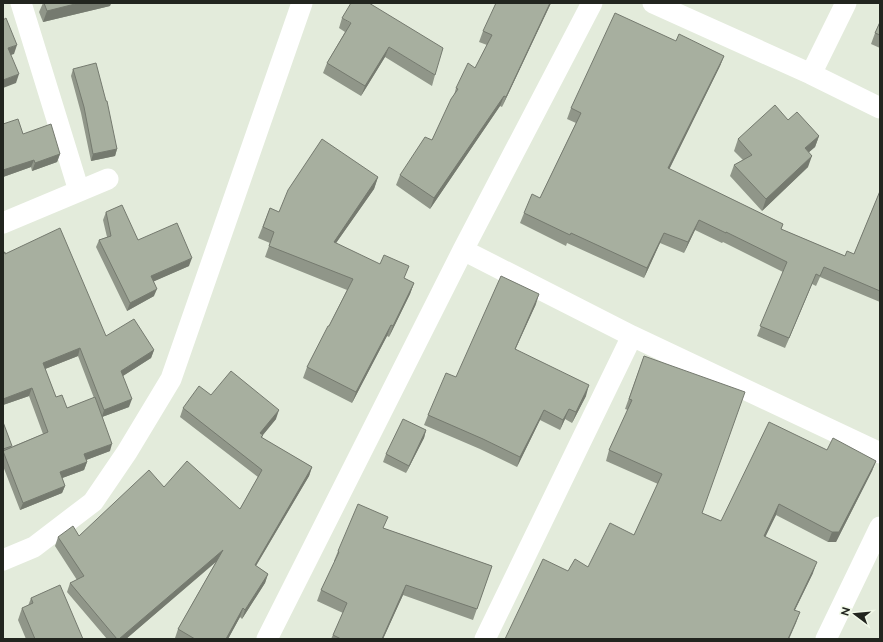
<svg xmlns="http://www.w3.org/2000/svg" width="883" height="642" viewBox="0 0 883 642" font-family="Raleway,sans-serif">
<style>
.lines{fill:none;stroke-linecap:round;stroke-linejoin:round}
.minor{stroke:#fff;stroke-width:21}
.wall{fill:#909689;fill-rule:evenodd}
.shaded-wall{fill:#757a6f}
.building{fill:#a7af9f;stroke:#757a6f}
</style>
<rect width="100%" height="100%" fill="#e3ebdb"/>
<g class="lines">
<path class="minor" d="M21,3l58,188
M653,3l158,71 69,34
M811,74l35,-71
M3,223l105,-44
M463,250l169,86 248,117
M3,560l31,-13 59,-45 34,-50 44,-73 131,-376
M267,639l196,-389 129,-247
M485,639l147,-303
M826,639l54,-112"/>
</g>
<path class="wall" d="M43,3h68l-1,3 -67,16 -4,-10z
M551,3l-49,104 -2,-1 -70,103 -34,-24 4,-10 32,-35 22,-45 2,-7 19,-20 12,-23 -8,-3 4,-11z
M342,18l93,57 -3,11 -47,-29 -24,39 -38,-23 4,-10 18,-31 -6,-4z
M880,22v26l-9,-4 4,-11z
M676,41l48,15 -4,10 -51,103 114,55 -2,5 64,27 9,-2 26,-63v111l-60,-25 -4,9 -4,-2 -27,64 -28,-12 26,-64 -60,-30 -1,1 -27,-13 -11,23 -24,-10 -16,35 -77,-35 -1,3 -46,-23 4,-10 16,-15 36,-75 -9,-4 4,-11z
M73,69l44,80 -2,7 -24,5 -10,-48 -10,-37z
M788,120l31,16 -4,11 -6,5 -1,15 -46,44 -32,-35 4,-11 9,-5 -9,-9 4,-12z
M3,124l20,10 37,20 -3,8 -25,9 -1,-4 -28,10z
M378,177l-4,12 -38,54 78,40 -4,11 -21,43 -2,-1 -35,67 -49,-25 4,-11 22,-41 18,-36 -82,-33 5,-14 -12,-5 12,-30 9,4z
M106,212l32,28 51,26 -35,15v15l-27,15 -31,-64 3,-7 8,-3 -4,-17z
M3,253l2,1 101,82 48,14 -3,8 -28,18 6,31 -27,10 8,34 -24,9 1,2 -3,8 -22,8 3,8 -3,7 -42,17 -17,-44v-44l8,25 32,-13 -14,-38 -26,9zM78,356l16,42 -27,10 -11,-11 -11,-28z
M536,304l-21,45 71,47 -14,27 -7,-4 -5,11 -20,-10 -23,47 -37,-18 -56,-24 4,-10 28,-38z
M644,356l58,157 19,8 106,-71 49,11 -4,10 -36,71h-8l-52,-27 -11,21 48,37 -18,37 1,13 -228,-52 20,-4 46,-32 24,-51 -52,-23 3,-11 19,-40 -3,-1z
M211,395l65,24 -13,16 -1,3 50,29 -3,9 -53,90 12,8 -3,9 -23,36 -2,-2 -12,22h-52l-1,-1 3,-9 38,-67 -90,77h-19l-40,-47 3,-9 7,-3 -22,-34 3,-9 21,-1 85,-49 76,22 18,-32 -78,-60 3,-9z
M426,430l-2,8 -18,35 -23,-11 3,-8z
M383,528l109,38 -19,54 -70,-25 -20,44h-52l12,-26 -26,-12 4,-11 14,-28 -1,-1 4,-10z
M31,598l52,41h-57l-8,-19 4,-12 6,-2z"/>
<path class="shaded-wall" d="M79,3h32l-1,3 -67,16 4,-11z
M550,3h1l-49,104 4,-10z
M17,45l-3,9 -9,3 3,-9z
M389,47l-4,10 -24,39 4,-10z
M724,56l-4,10 -55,112 3,-10z
M19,74l-3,9 -13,5v-8z
M504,96l-4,10 -70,103 4,-11z
M819,136l-4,11 -14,12 4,-11z
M117,149l-2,7 -24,5 2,-7z
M60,154l-3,8 -25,9 3,-8z
M812,156l-4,11 -46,44 4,-12z
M34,160l-3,7 -28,10v-7z
M378,177l-4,12 -45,64 5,-11z
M699,220l-4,10 -11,23 4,-11z
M664,233l-4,10 -16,35 3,-10z
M192,258l-3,8 -41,18 3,-8z
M816,274l-4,10 -27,64 4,-10z
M414,283l-4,11 -21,43 4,-11z
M157,289l-3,7 -27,15 3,-8z
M539,294l-3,10 -25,55 4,-10z
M391,325l-4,11 -35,67 4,-11z
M80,348l-2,8 -38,15 3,-8z
M154,350l-3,8 -33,21 3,-8z
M589,385l-3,11 -14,27 4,-11z
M32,388l-3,8 -26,9v-6z
M132,399l-3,8 -27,10 2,-7z
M569,409l-4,10 -5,11 3,-10z
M279,410l-3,9 -19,23 3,-9z
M544,410l-4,10 -23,47 3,-10z
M426,430l-2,8 -18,35 3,-7z
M112,444l-2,7 -29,11 3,-8z
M876,461l-4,10 -36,71h-8l4,-10z
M87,462l-3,8 -27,10 3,-8z
M312,467l-3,9 -58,98 4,-9z
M65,486l-3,7 -42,17 3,-7z
M779,504l-3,11 -15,31 3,-10z
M223,550l-4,9 -93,80h-7z
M817,562l-4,11 -23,47 4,-10z
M268,574l-3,9 -23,36 3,-9z
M406,585l-3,10 -20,44h-1z
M243,608l-3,9 -12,22h-2z
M800,612l-4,11 -7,16h-1z"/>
<path class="building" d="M44,3h35l-32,8z
M351,3h18l74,45 -8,27 -46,-28 -24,39 -38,-23 24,-40 -9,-5z
M496,3h54l-44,94 -2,-1 -70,102 -34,-23 25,-38 7,3 19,-41 7,-10 -2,-1 12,-25 7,5 17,-33 -9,-4z
M615,13l61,28 3,-7 45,22 -56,112 115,56 -2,5 64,27 2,-5 7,3 26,-63v100l-56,-24 -4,9 -4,-2 -27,64 -29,-12 27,-64 -61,-30v1l-27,-13 -11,22 -24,-9 -17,35 -76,-35 -1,2 -46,-22 8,-19 8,4 41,-85 -10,-5z
M6,18l11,27 -9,3 11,26 -16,6v-60z
M880,22v13l-5,-2z
M96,63l10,38h1l10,48 -24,5 -9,-47 -11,-38z
M775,105l13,15 9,-8 22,24 -14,12 7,8 -46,43 -32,-34 18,-10 -14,-16z
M18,119l5,15 28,-10 9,30 -25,9 -1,-3 -31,10v-46z
M322,139l56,38 -44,65 46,22 4,-9 25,11 -5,12 10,5 -21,43 -2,-1 -35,67 -49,-25 21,-41h1l24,-47 -84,-33 5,-14 -11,-5 7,-19 9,4 9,-22z
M122,205l16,35 39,-17 15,35 -41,18 6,13 -27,14 -31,-63 12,-4 -5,-24z
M60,228l46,108 28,-17 20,31 -33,21 11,28 -28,11 -24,-62 -37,15 13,34 6,-2 5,13 28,-11 17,47 -28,10 3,8 -27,10 5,14 -42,17 -20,-52 45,-19 -16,-44 -29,11v-146l2,-1v2z
M501,276l38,18 -24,55 74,36 -13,27 -7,-3 -6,11 -19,-10 -24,47 -37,-18 -55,-24 18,-42 10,4z
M644,356l101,36 -43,121 19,8 48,-99 58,28 6,-12 43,23 -37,71h-7l-53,-28 -15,32 53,26 -23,48 6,2 -12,27h-283l38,-80 25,12 7,-12 13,8 22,-44 24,12 28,-61 -53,-24 23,-50 -3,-1z
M231,371l48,39 -19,23 3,2 -2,2 51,30 -57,98 13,9 -23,36 -2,-2 -17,31h-31l-17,-10 45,-79 -104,89h-2l-47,-56 14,-7 -26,-39 15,-11 6,10 70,-66 15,17 23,-26 53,48 22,-39 -79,-62 16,-22 12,9z
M403,419l23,11 -17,36 -23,-12z
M3,422l9,24 -9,3z
M358,504l30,13 -5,11 109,38 -15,43 -71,-24 -24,54h-41l-8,-4 14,-32 -26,-13 18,-38 -1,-1z
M60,585l23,54h-48l-13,-31 11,-5 -2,-5z"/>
<rect width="883" height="642" fill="none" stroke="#22251f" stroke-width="8"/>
<g transform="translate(855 614) rotate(286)" stroke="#f1f9e8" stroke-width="3" paint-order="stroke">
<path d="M0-3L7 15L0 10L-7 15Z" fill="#22251f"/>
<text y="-6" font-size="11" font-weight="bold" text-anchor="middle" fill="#22251f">N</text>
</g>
</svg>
